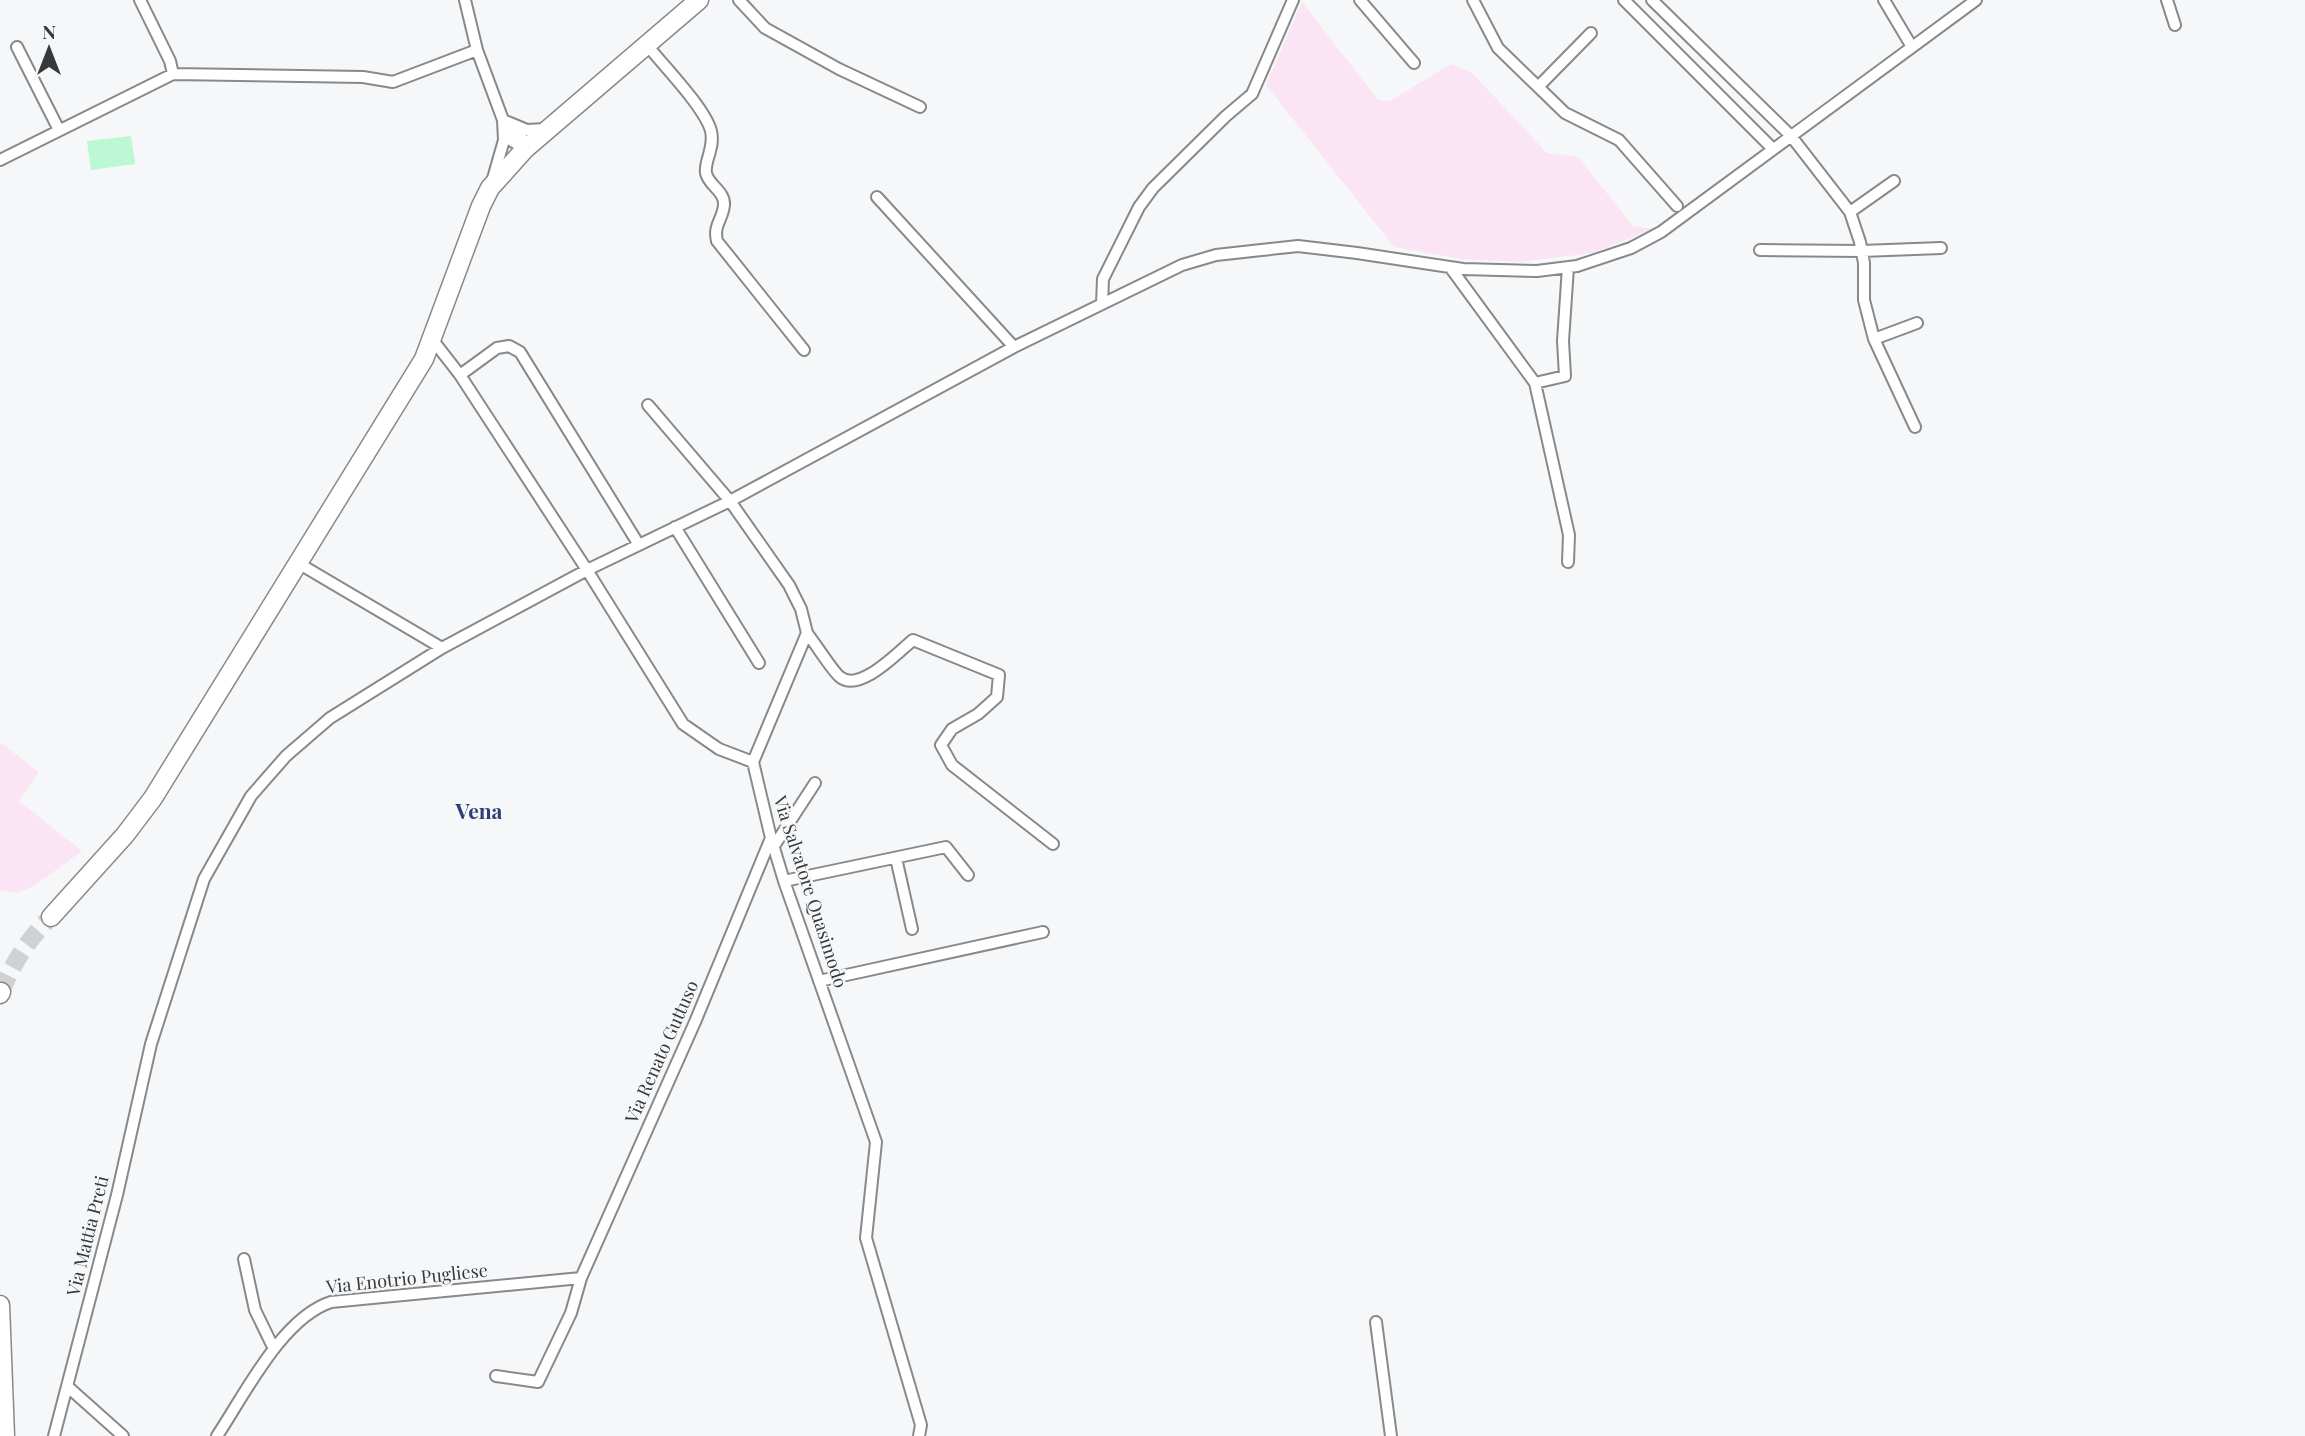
<svg xmlns="http://www.w3.org/2000/svg" width="2305" height="1436" viewBox="0 0 2305 1436" font-family="'Playfair Display',serif">
<style>
.commercial{fill:#fbe5f4}
.green{fill:#bbf8d3}
.lines{fill:none;stroke-linecap:round;stroke-linejoin:round}
.primary-tunnel{stroke:#cfd1d3;stroke-width:18;stroke-dasharray:18 9;stroke-linecap:butt}
.street-casing{stroke:#87898b;stroke-width:14}
.primary-casing{stroke:#87898b;stroke-width:21}
.street{stroke:#fff;stroke-width:10}
.primary{stroke:#fff;stroke-width:18}
.labels{text-anchor:middle;stroke-width:5;stroke-linejoin:round;paint-order:stroke}
.street-label{font-size:18px;fill:#373839;stroke:#f5f7f9}
.quarter-label{font-size:21px;font-weight:bold;fill:#2e3d77;stroke:#f5f7f9}
</style>
<rect width="100%" height="100%" fill="#f5f7f9"/>
<path class="commercial" d="M1302,2l76,98 12,1 61,-37 21,9 75,80 31,4 55,69 20,3 -61,24 -71,9 -60,-3 -67,-12 -128,-162z
M0,742l39,30 -20,29 63,50 -48,35 -18,7 -16,-3z"/>
<path class="green" d="M131,136l4,28 -44,6 -4,-29z"/>
<g class="lines">
<path class="primary-tunnel" d="M1,992c12,-29 27,-53 50,-75"/>
<g class="street-casing">
<path id="street" d="M140,0l30,61 3,13
M465,0l12,50 26,70
M739,0l26,28 74,41 81,38
M1360,0l54,63
M1473,0l25,48 67,65 54,27 58,66
M1624,0l149,149
M1652,0l139,136 59,76 10,30 4,21v37l10,39 41,88
M1884,0l28,47
M2167,0l8,25
M647,45c16,20 58,63 64,86 4,17 -7,30 -5,42 2,12 19,18 18,32 -1,14 -11,20 -7,36l87,109
M17,47l42,83
M1538,87l53,-54
M504,130l8,11 13,8 -4,-13 -9,-10
M0,160l173,-86 190,3 30,5 84,-32
M492,182l12,-42 -1,-20 24,10 19,-1
M877,197l137,150
M1850,212l44,-31
M1760,250l102,1 79,-3
M1450,267l85,116 34,152 -1,27
M1102,304l1,-25 36,-72 14,-19 73,-72 26,-22 41,-94
M432,339l28,36 127,195 96,154 36,25 34,13
M1874,339l43,-16
M460,375l37,-27 12,-2 11,6 119,193
M1535,383l30,-7 -2,-35 5,-74
M648,405l82,96 59,84 12,24 6,24 -54,129 18,76 13,43 92,261 -10,96 55,187 -2,11
M675,527l84,136
M298,563l144,85
M807,633c8,10 26,39 33,44 20,16 58,-25 73,-37l86,35 -2,22 -19,17 -26,15 -11,16 11,20 101,79
M774,846l41,-63
M896,858l16,71
M784,881l162,-34 22,28
M819,981l224,-49
M244,1259l11,51 19,39
M1376,1322l15,114
M496,1376l42,6 33,-69 10,-35 114,-256 76,-184
M67,1386l56,50
M54,1436l63,-241 34,-151 53,-165 47,-83 35,-40 44,-38 112,-70 145,-78 143,-69 284,-154 168,-82 34,-10 82,-9 59,7 106,16 74,2 40,-5 54,-18 30,-16 315,-232
M217,1436c28,-42 65,-118 114,-134l250,-24"/>
</g>
<g class="primary-casing">
<path id="primary" d="M51,917l74,-82 28,-37 271,-439 57,-153 9,-18 35,-39 174,-149
M0,994l1,-2
M0,1305l5,131"/>
</g>
<use href="#street" class="street"/>
<use href="#primary" class="primary"/>
</g>
<g class="labels">
<g class="street-label">
<text transform="translate(810 892) rotate(72)" y="6">Via Salvatore Quasimodo</text>
<text transform="translate(662 1052) rotate(-66)" y="6">Via Renato Guttuso</text>
<text transform="translate(88 1236) rotate(-76)" y="6">Via Mattia Preti</text>
<text transform="translate(407 1279) rotate(-6)" y="6">Via Enotrio Pugliese</text>
</g>
<g class="quarter-label">
<text x="479" y="819">Vena</text>
</g>
</g>
<g transform="translate(49 49)" stroke="#f5f7f9" stroke-width="5" paint-order="stroke">
<path d="M0-5L12 26L0 18L-12 26Z" fill="#373839"/>
<text y="-10" font-size="19" font-weight="bold" text-anchor="middle" fill="#373839">N</text>
</g>
</svg>
